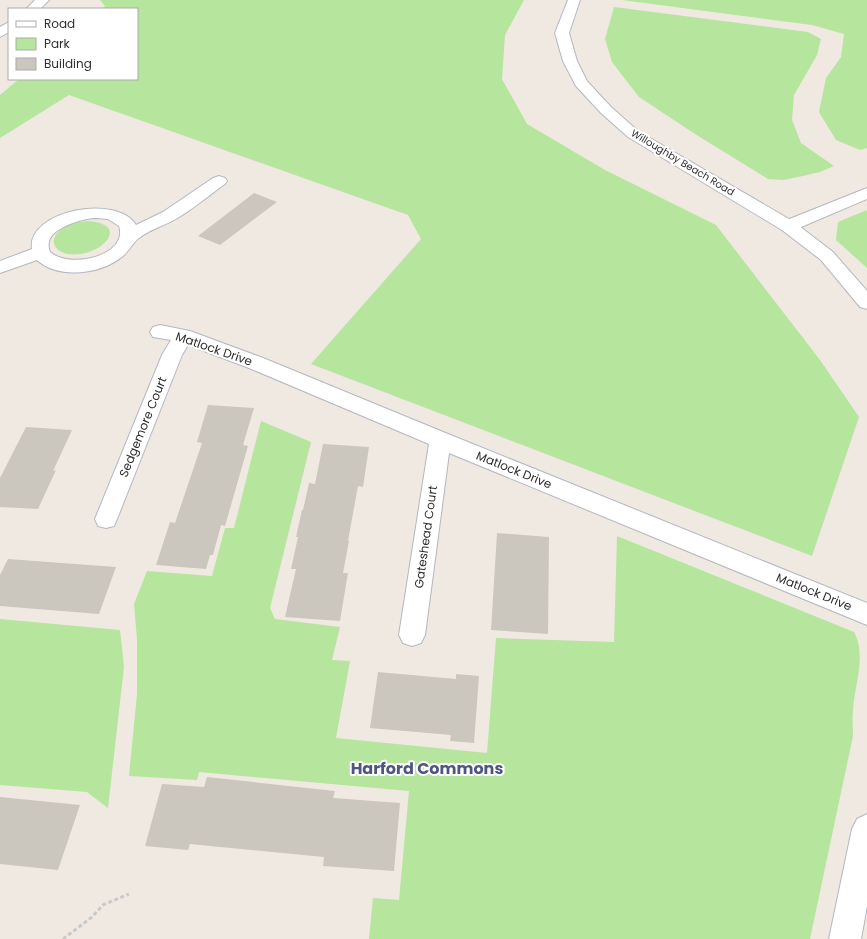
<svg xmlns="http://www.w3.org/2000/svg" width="867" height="939" viewBox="0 0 867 939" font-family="Poppins,sans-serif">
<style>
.green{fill:#b6e59e}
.building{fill:#cbc7bf}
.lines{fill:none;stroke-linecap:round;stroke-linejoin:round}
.street-casing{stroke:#b4b7c1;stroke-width:2}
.secondary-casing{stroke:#b4b7c1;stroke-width:2}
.path{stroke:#c9c9c9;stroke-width:3;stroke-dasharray:4 2.5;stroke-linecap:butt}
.street{fill:#fff;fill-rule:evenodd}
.secondary{fill:#fff;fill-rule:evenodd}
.labels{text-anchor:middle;stroke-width:4;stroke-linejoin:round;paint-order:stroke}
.far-street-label{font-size:10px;fill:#2e2e2e;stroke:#fff}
.street-label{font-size:12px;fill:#2e2e2e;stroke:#fff}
.near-neighbourhood-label{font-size:16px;font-weight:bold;fill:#4d5680;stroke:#fff}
</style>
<rect width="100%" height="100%" fill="#efe9e1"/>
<path class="green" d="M100,0h424l-19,35 -3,44 25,45 78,46 111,55 104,135 39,57 -47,139 -501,-192 110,-125 -13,-24 -339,-120 -69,43v-43l19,-16h118v-70h-35l3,-3z
M622,0h245v148l-7,2 -24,-10 -17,-28 7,-34 15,-21 3,-23 -32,-9z
M614,7l194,25 13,7 -4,16 -23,40 -2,25 9,23 33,23 -14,6 -22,5 -15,3 -15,-1 -73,-45 -56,-37 -27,-35 -7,-23z
M867,210v58l-31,-28 2,-18z
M86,221c48,2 14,38 -18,33 -16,-3 -19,-16 -6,-25 7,-5 15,-7 24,-8z
M261,421l50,21 -41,166 5,11 65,8 -8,33 18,1 -14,77 151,15 9,-115 118,4 3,-106 237,96c13,24 0,54 -1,79 -1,8 0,17 0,25l-43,203h-441l4,-41 26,2 10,-109 -210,-19 -2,8 -68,-4 8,-82v-55l-3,-35 13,-33 65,5 13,-48h9z
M0,619l120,11 4,37 -16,141 -21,-16 -87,-7z"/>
<path class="building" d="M254,193l23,9 -57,43 -22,-9z
M208,405l46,3 -11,37 5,1 -23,80 -4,-1 -8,30h-3l-4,14 -50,-4 14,-43 5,1 27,-80 -5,-1z
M26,427l46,3 -19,41 3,-1 -18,39 -38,-2v-29z
M323,444l46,3 -6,40 -5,-1 -10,55h1l-6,32h5l-8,48 -55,-4 11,-48h-5l7,-32h-2l6,-27h1l6,-27 6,1z
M497,533l52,4 -1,97 -57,-4z
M8,559l108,8 -17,47 -99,-8v-31z
M378,672l78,7v-5l23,2 -5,67 -24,-2 1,-6 -81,-7z
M207,777l128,14 -2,7 67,5 -6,68 -71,-5 1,-9 -134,-13 -2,6 -43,-4 17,-62 42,3z
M0,797l80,8 -22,65 -58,-6z"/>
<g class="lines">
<g class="street-casing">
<path id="street" d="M35,0h14l-9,9h-14z
M9,22v10l-9,5v-10z
M219,176l6,2 2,3 -2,3c-17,12 -33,26 -51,36 -11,6 -25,10 -35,18 -5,3 -10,13 -16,18 -21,18 -64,24 -86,4l-37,13v-12l32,-12c-6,-38 85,-56 104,-24l27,-13 50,-34zM96,218l12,1 11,7c10,29 -48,44 -69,26 -1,-3 -2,-7 -1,-10 2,-14 34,-24 47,-24z
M867,188v11l-73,31 -6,1 -6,-1 -3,-4 3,-4z
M160,325l30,6 73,27 185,76 419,169v22l-418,-172 -24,182 -4,8 -9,3 -9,-3 -4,-8 30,-191 -180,-76 -61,-23 -6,10 -65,164 -3,7 -8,2 -8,-2 -3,-7 67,-164 9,-15 -18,-3 -3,-5 3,-5z"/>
</g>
<g class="secondary-casing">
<path id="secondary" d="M568,0h12l-11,33 8,28 10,20 24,26 27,24 156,91 39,30 34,39v18l-7,-2 -39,-47 -39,-30 -154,-93 -27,-24 -25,-27 -13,-25 -8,-28z
M867,814v92l-6,33h-32l23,-110 5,-10z"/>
</g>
<path class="path" d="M63,939l29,-22 11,-12 26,-11"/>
<use href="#street" class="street"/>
<use href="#secondary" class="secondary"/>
</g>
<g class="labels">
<g class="far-street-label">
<text transform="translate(683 162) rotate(31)" y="4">Willoughby Beach Road</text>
</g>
<g class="street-label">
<text transform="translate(214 349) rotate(19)" y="4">Matlock Drive</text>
<text transform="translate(143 427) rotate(-68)" y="4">Sedgemore Court</text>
<text transform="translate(514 470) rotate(22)" y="4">Matlock Drive</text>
<text transform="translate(426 537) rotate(-82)" y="4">Gateshead Court</text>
<text transform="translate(814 592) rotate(22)" y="4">Matlock Drive</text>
</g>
<g class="near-neighbourhood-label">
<text x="427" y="774">Harford Commons</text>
</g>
</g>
<rect x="8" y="8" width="130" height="72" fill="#ffffff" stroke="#ababab"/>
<rect x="16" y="21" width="20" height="6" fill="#ffffff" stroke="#ababab"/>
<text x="44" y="28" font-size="12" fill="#2e2e2e">Road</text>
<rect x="16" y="38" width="20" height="12" fill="#b6e59e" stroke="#ababab"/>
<text x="44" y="48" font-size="12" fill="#2e2e2e">Park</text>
<rect x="16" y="58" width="20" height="12" fill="#cbc7bf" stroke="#ababab"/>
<text x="44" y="68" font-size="12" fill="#2e2e2e">Building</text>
</svg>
